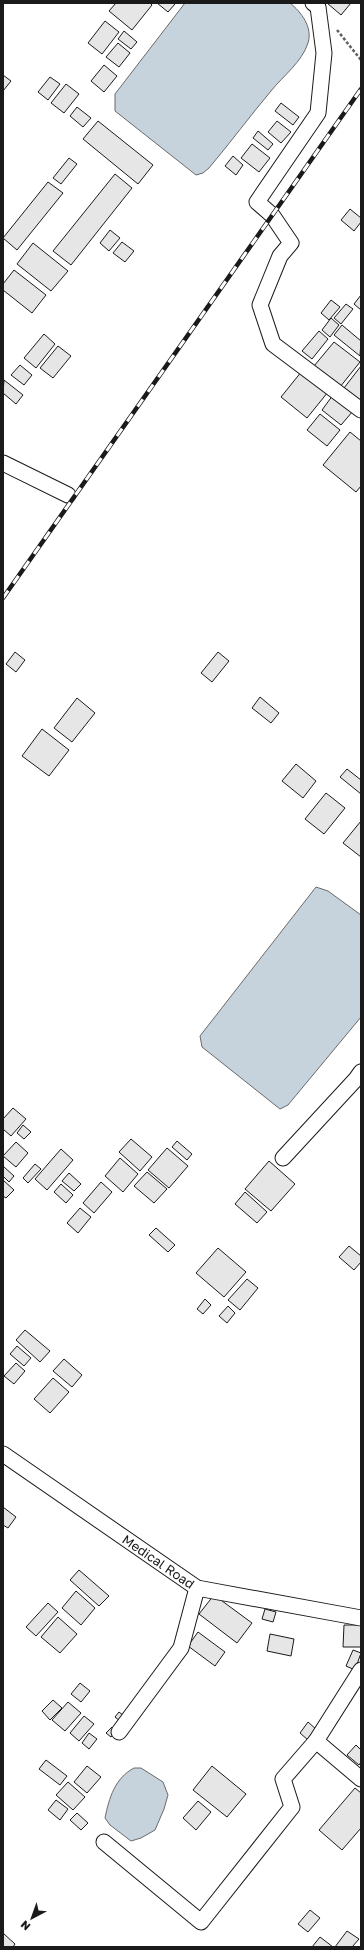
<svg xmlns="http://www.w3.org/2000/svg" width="364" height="1950" viewBox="0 0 364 1950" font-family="'Golos Text',sans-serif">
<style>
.water{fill:#c6d2dc;stroke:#6a6a6a}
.building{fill:#e6e6e6;stroke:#1a1a1a}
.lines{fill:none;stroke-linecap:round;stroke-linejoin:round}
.minor-casing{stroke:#1a1a1a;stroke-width:17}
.path{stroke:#5f5f5f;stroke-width:2.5;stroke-dasharray:3 2;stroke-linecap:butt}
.minor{stroke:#fff;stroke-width:15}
.rail-casing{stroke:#1a1a1a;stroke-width:4.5}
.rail{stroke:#fff;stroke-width:3;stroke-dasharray:9;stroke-linecap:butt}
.labels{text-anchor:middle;stroke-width:3;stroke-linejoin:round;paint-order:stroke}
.street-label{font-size:13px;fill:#1a1a1a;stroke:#fff}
</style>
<rect width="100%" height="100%" fill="#fff"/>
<path class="water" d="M185,3h105c11,9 23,24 18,40 -6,19 -25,33 -37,48 -21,25 -41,52 -62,77l-6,5 -7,2 -81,-64v-17z
M316,887l12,4 33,24v102l-73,88 -8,4 -78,-62 -2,-11z
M134,1768h7l22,14 5,13 -4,14 -9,21 -14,8 -10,3 -21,-16 -5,-7c4,-20 10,-40 29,-50z"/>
<path class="building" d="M116,3h34l2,2 -20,25 -23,-19z
M157,3h17l1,1 -7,8z
M327,3h24l-10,12z
M105,21l14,11 -17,22 -14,-11z
M124,31l13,11 -6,7 -13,-10z
M118,43l12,10 -11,14 -13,-10z
M104,65l13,11 -13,16 -13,-11z
M3,75l8,6 -8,10z
M50,77l10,7 -12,16 -10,-8z
M66,84l13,10 -15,19 -13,-10z
M281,103l18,14 -6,8 -18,-14z
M77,107l14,11 -8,9 -13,-11z
M98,121l55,44 -15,19 -55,-45z
M277,121l14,11 -10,11 -13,-11z
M258,131l15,13 -5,6 -15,-12z
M252,144l18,14 -11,14 -18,-14z
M233,156l10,9 -7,10 -11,-9z
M69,158l8,6 -16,20 -8,-6z
M115,174l17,14 -61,77 -18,-14z
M48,182l15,11 -46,57 -14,-12z
M350,209l11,9v4l-7,9 -13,-11z
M110,230l10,8 -11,13 -9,-8z
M122,242l12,9 -9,11 -12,-9z
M33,243l35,28 -17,20 -34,-27z
M14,270l32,25 -14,18 -29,-23v-6z
M361,295v15l-7,-6z
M331,300l9,7 -11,13 -8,-7z
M346,304l7,5 -12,15 -7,-6z
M331,318l8,7 -9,12 -8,-7z
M342,325l19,16 -1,15 -26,-21z
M319,331l9,8 -16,20 -10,-8z
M44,334l11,10 -19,24 -12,-10z
M334,342l26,20 -20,25 -26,-21z
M58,346l13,10 -18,22 -13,-10z
M20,365l12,10 -8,10 -13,-10z
M361,366v35l-17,-13z
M302,371l26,21 -21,26 -26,-21z
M4,380l19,15 -7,9 -13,-11z
M333,395l20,16 -12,14 -19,-15z
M320,414l20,16 -13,16 -20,-16z
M350,432l11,9v45l-5,6 -33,-27z
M15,652l10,8 -9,12 -10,-8z
M218,652l11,9 -17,21 -11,-9z
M260,697l19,16 -8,10 -19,-15z
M77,698l18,15 -23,29 -18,-14z
M42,729l27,21 -20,26 -27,-20z
M296,764l20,17 -13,17 -21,-17z
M347,769l14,11v14l-21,-17z
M326,793l19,15 -21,26 -19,-15z
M361,821v36l-18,-14z
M13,1108l13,11 -15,17 -8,-7v-10z
M23,1125l8,7 -7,7 -7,-6z
M131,1139l21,18 -12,14 -21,-19z
M177,1141l15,13 -5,6 -15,-13z
M16,1142l12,11 -12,14 -13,-11z
M167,1148l21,18 -19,22 -21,-18z
M61,1149l12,11 -26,30 -12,-11z
M120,1158l18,16 -15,18 -18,-16z
M269,1161l26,23 -24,27 -26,-22z
M35,1164l6,5 -13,14 -5,-5z
M3,1166l11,10 -5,6 -6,-6z
M147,1172l20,17 -13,14 -20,-17z
M69,1173l12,11 -7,7 -12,-10z
M3,1180l11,10 -8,8 -3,-2z
M101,1182l11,10 -18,21 -11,-10z
M61,1184l12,11 -7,8 -12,-11z
M245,1192l22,20 -10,11 -22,-19z
M80,1208l11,9 -13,16 -11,-10z
M156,1228l19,17 -7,7 -19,-17z
M349,1246l12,10v6l-7,8 -15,-13z
M218,1248l28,24 -22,25 -28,-24z
M247,1279l11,9 -18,22 -12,-10z
M205,1299l6,6 -8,9 -6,-5z
M228,1306l7,7 -8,10 -8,-7z
M25,1330l25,21 -10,11 -24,-22z
M17,1346l14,12 -7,8 -14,-12z
M64,1359l18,16 -10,12 -19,-16z
M16,1363l9,8 -11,13 -10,-8z
M53,1378l16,14 -19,21 -16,-14z
M3,1507l13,10 -8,11 -5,-3z
M79,1570l30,26 -10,10 -29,-26z
M76,1591l19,17 -14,17 -19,-17z
M214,1595l38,28 -15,20 -38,-29z
M48,1603l10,9 -22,24 -10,-9z
M265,1609l11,3 -3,10 -11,-3z
M58,1617l19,17 -17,19 -19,-16z
M344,1625h17v22h-18z
M198,1632l27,20 -10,14 -27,-20z
M270,1634l24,5 -3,17 -24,-5z
M353,1650l8,3 -6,17 -9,-4z
M80,1683l10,8 -9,11 -10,-8z
M53,1700l9,8 -12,12 -8,-9z
M68,1702l13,11 -16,18 -13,-11z
M119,1712l5,4 -4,5 -5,-4z
M84,1716l10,8 -15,17 -9,-8z
M308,1722l9,8 -9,10 -8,-7z
M112,1727l4,4 -5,6 -5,-4z
M89,1733l8,6 -8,10 -7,-6z
M356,1745l5,5v12l-2,3 -12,-10z
M46,1760l21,16 -7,9 -21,-16z
M87,1766l14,11 -14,16 -13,-11z
M212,1766l34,28 -19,23 -34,-27z
M68,1782l17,15 -12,13 -17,-15z
M355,1788l6,5v35l-19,22 -23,-20z
M56,1800l12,9 -8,11 -12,-10z
M198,1801l13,11 -15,18 -13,-12z
M77,1813l11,10 -7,7 -11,-10z
M310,1910l10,8 -12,14 -10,-8z
M347,1931l12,8 -7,8h-17z
M3,1933l12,11 -2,3h-10z
M320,1937l13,10h-21z"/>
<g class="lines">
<g class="minor-casing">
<g id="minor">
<path d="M313,3l5,4 6,46 -6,60 -61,89 15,13 19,28 -11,13 -20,49 13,39 88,66"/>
<path d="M3,463l65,32"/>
<path d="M283,1158l73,-79 5,-7"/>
<path id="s1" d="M3,1454l194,134 164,30"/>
<path d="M361,1670l-45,71 45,38"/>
<path d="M119,1732l62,-84 16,-60"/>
<path d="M104,1842l97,80 91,-115 -9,-28 33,-38"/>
</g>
</g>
<path class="path" d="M337,30l24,30"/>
<use href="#minor" class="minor"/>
<g class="rail-casing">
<path id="rail" d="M3,598l358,-509"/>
</g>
<use href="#rail" class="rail"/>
</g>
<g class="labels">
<g class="street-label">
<text dy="5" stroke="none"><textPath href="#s1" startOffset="189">Medical Road</textPath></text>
</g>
</g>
<rect width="364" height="1950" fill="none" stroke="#1a1a1a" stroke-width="8"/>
<g transform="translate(32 1918) rotate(221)" stroke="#ffffff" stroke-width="3" paint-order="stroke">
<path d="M0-3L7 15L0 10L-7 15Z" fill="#1a1a1a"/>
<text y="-6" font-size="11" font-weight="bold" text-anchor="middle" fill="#1a1a1a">N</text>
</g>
</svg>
